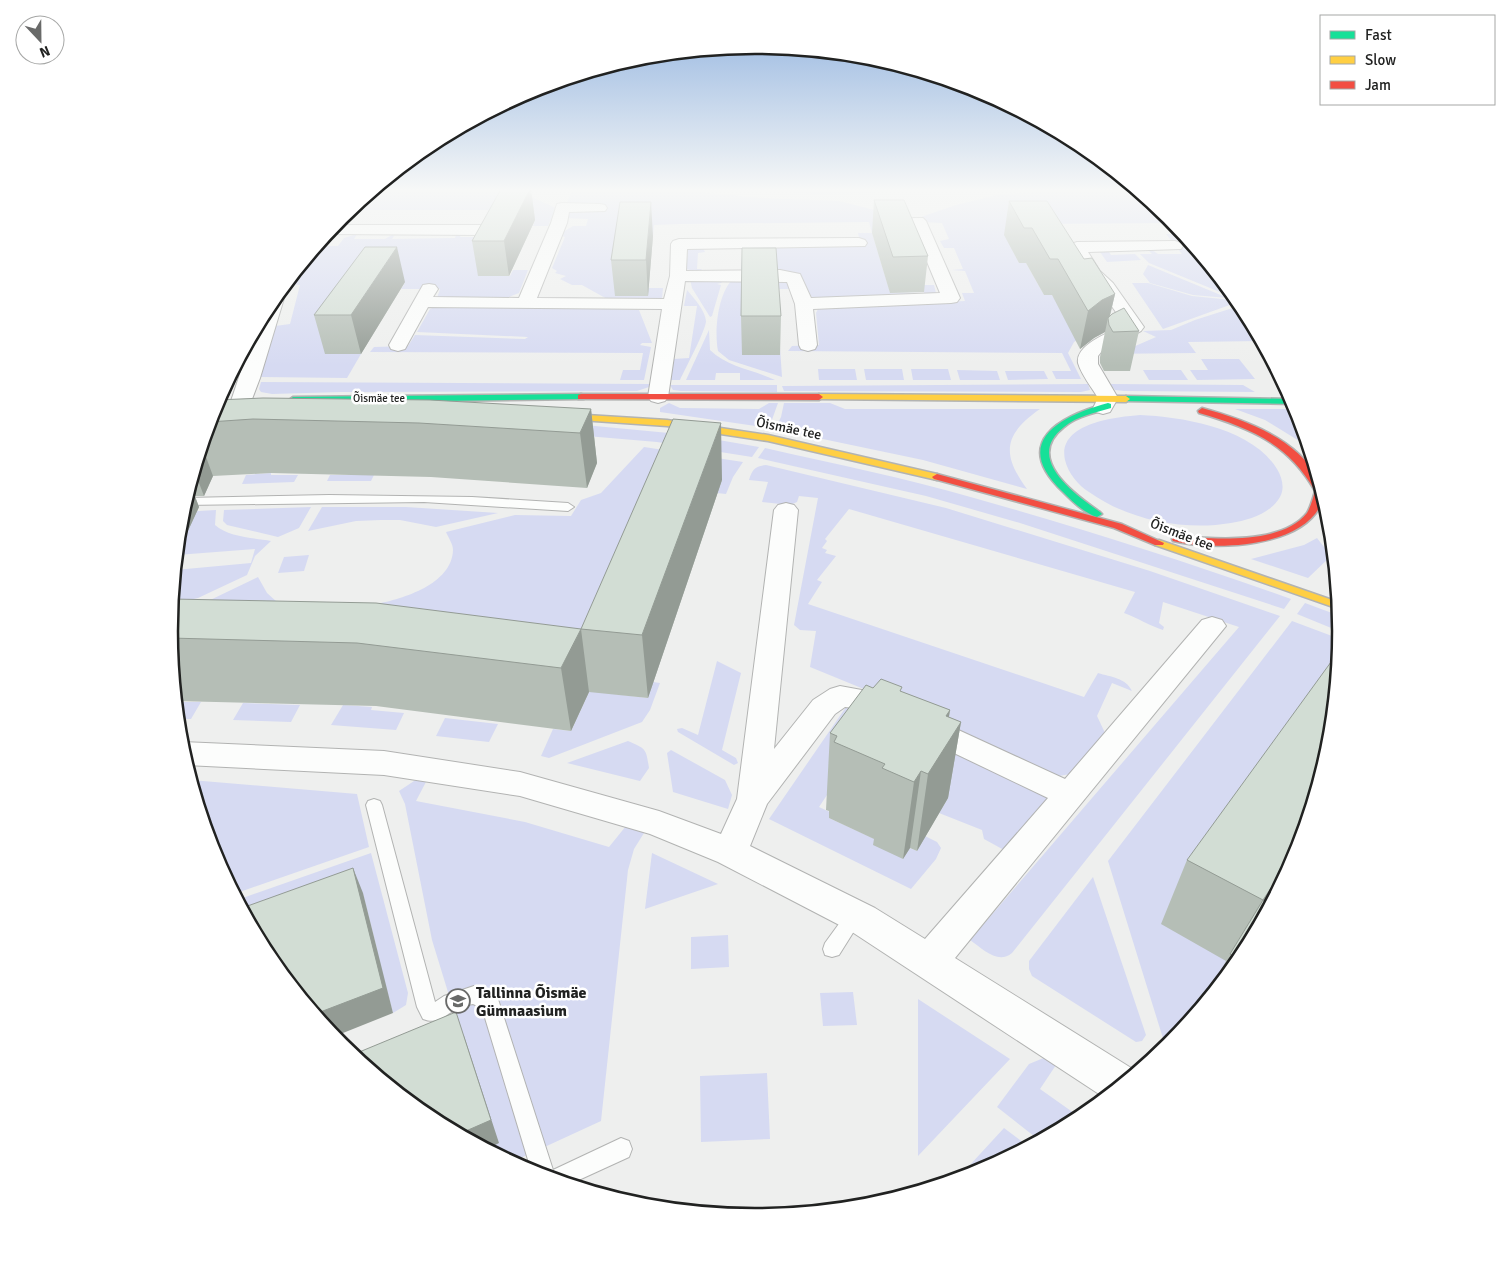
<svg xmlns="http://www.w3.org/2000/svg" width="1510" height="1262" viewBox="0 0 1510 1262" font-family="Signika,sans-serif">
<style>
.green{fill:#d6daf2}
.lines{fill:none;stroke-linecap:round;stroke-linejoin:round}
.lane-casing{stroke:#b2b3b2;stroke-width:2}
.street-casing{stroke:#b2b3b2;stroke-width:2}
.fast-casing{stroke:#b2b3b2;stroke-width:3}
.slow-casing{stroke:#b2b3b2;stroke-width:3}
.jam-casing{stroke:#b2b3b2;stroke-width:3}
.lane{fill:#fcfdfc;fill-rule:evenodd}
.street{fill:#fcfdfc;fill-rule:evenodd}
.fast{fill:#16e098;fill-rule:evenodd}
.slow{fill:#ffcf43;fill-rule:evenodd}
.jam{fill:#f24e42;fill-rule:evenodd}
.wall{fill:#b5beb6}
.shaded-wall{fill:#939b94}
.building{fill:#d2ddd4;stroke:#939b94}
.labels{text-anchor:middle;stroke-width:5;stroke-linejoin:round;paint-order:stroke}
.far-street-label{font-size:11px;fill:#212221;stroke:#fff}
.street-label{font-size:14px;fill:#212221;stroke:#fff}
.near-poi-label{font-size:16px;font-weight:bold;fill:#212221;stroke:#fff;text-anchor:start}
.rim{fill:none;stroke:#212221;stroke-width:2.5}
</style>
<rect width="100%" height="100%" fill="#eeefee"/>
<path class="green" d="M401,189l117,2 38,17 -8,18h-15l2,-6 -24,-10h-163l18,-14z
M610,189l67,1 84,8 78,3 51,13 -18,19 18,59 34,1 -3,-8h13l2,8 -111,8 -18,-6c-2,-12 -2,-18 -15,-22l-67,-2 16,-1 2,-23h118l-3,-14h14l-3,-11 -189,2 -26,1 -1,11h-30l25,60v-8h15l-1,11 -53,1 -27,-15h-10l-12,-6 6,-3 -11,-3 2,-2 -5,-3 13,-31 -3,-1 1,-4 10,-6h13l2,-7 -24,-1 2,-13 6,-15z
M751,189h120l2,4 -58,1z
M1137,190l33,27 67,82 -88,-36 -9,-9h12l-3,-3 3,-1 6,4h24l-16,-20h14l-9,-11 -143,1 -23,11 14,28h7l18,32h8l30,42 -8,5 -6,11 13,26h-25l-4,-8h19l-9,-18 -274,-2 4,-5 27,-1 -3,-32 2,-4 6,-2 141,-6 -3,-8h12l-9,-22 -13,-1 11,-1 -9,-21h-10l-4,-7 9,-2 -7,-16 -19,-1 -2,-5 35,-12 45,-11 59,-3z
M357,234l-3,5h31l7,-4 2,1 -2,3 63,-1 1,-3h5l-1,2h22l-4,39h32l3,-6h15l-9,23 -16,6 -66,-1 3,-9h-39l4,-6 -79,71h35l-14,24 -86,-1 14,-51 15,-2 10,-39 -14,-2 38,-47 1,2 -5,8h18l6,-8z
M692,248h11l2,4 -7,1 -1,16h5l-3,3 -13,-3 2,-19z
M1100,252h9l2,3 24,-1 6,6 -34,2z
M1148,265l80,33 -35,-3 -43,-12 -7,-9z
M726,278l-5,5 -4,1 4,1 -9,31 -2,1 -18,-29 -2,-9z
M734,278l52,2 4,9h-14l6,88 -53,-17 -11,-9c-4,-21 0,-59 16,-73z
M1132,283h16l44,13 40,4 6,2 -75,27z
M687,290c7,8 18,20 19,31 0,9 -21,48 -26,59h-10l4,-21 15,-1 8,-52h-13z
M1242,305v3l19,33 -73,1 8,11 -96,1 3,-4 30,-3 23,-10 -13,-6 28,-1 24,-10z
M436,306l170,1v2l33,1 13,33h-10l-2,2 11,2 -7,33h-24l3,-10h17l3,-17 -273,-1 4,-5 34,-1 7,-11 110,4 3,-2 -111,-5 13,-23z
M709,330l1,20c19,18 42,19 65,30h-35v-7h-24l-1,7h-29z
M1201,359h38l16,20 -58,1 -7,-10h18z
M818,369h37l2,11h-38z
M864,369h38l2,11h-38z
M948,369l3,11h-38l-2,-11z
M957,370l40,1 3,9h-40z
M1143,370h38l7,10h-39z
M1005,371h39l4,8 -40,1z
M261,382l388,2v3l-12,4 -296,1 -69,2 -11,-2 -2,-3z
M1088,384l2,6 -9,2 -297,-1 -2,-5z
M1110,384l133,1 12,7 -131,-1 -9,-1z
M670,385h107v7l-96,-1 -8,-1z
M669,403l11,5 79,1 10,-6h9l-9,25 -109,-16v-4z
M784,403h46l15,6h195c-36,25 -39,45 -13,80l-104,-29 -148,-31 6,-12z
M1235,409h62l12,38 -44,-27z
M1140,415c43,2 112,13 137,54 5,8 8,19 3,28 -10,17 -31,23 -49,26 -47,8 -103,-3 -142,-31 -11,-7 -21,-19 -24,-32 -8,-37 51,-43 75,-45z
M574,424l116,11 69,12 -7,10 -95,-15 -141,-12z
M644,447l99,15 -10,15 -7,17 -9,-1 5,-13 -132,211 57,7 6,-16 7,1 -10,27 -8,12 -93,36 -8,-2 12,-27 18,2 18,-39 -420,-61 2,-20 205,-7c27,-5 76,-20 77,-54 0,-6 -5,-13 -7,-18l69,-17 56,1 10,-16 20,-7z
M765,448c70,16 140,30 209,50 107,30 213,64 317,101l-7,10 -264,-86 -94,-27 -168,-38z
M766,465l180,43 204,63 130,45 -268,337c-14,12 -29,-4 -42,-13l269,-313 -76,-25 -4,21 5,4 -1,3c-13,-4 -25,-12 -39,-17l11,-21 -286,-83 -24,30 2,2 -5,7 5,2 -2,3 11,3 -19,24 5,2 -14,22 276,93 14,-24c13,4 28,5 34,18l-20,-8 -15,33 9,19 -30,38 -17,3 -14,-2 -147,-71 -88,-36 6,-36 -16,-1 -6,-5 24,-127 -19,-2 -2,6 -7,3 -28,-3 6,-20 -19,-2c3,-10 6,-14 17,-15z
M271,473v2h27l-4,7 -52,2 4,-9z
M330,475h44l-3,6h-44z
M311,507l-12,21 -21,9 -51,-12 -4,-4 1,-11z
M322,507h84l92,6 -62,14 -36,-7h-19l-25,1 -48,10z
M216,510l-1,15c13,12 39,13 56,16l-16,15 -8,19 -49,23 -26,6 3,-34 76,-7 4,-14 -78,6 5,-43z
M1317,538l14,18 -23,22 -57,-19 53,-14z
M309,555l-5,16 -26,2 6,-16z
M258,577l9,16 10,9 -73,1z
M1305,603l35,13 1,16 -44,-18z
M1292,621l48,18 -4,38 -105,286 -16,27 -49,58 -58,-187z
M717,661l24,12 -19,77 14,8 2,5 -4,2 -56,-33 -1,-3 5,-1 16,7z
M176,702h25l-10,17h-13z
M243,703l57,2 -9,17 -58,-2z
M343,705l29,2 -1,3 33,3 -8,17 -65,-5z
M846,707l19,2 173,79 14,13 -48,49 -20,-11 -2,-9 -43,-17 9,-15 -119,-6 -10,15 13,6 -3,5 48,22 26,18 7,-10 7,3 8,-15 12,6 4,6 -5,11 -25,30 -142,-70z
M445,718l53,6 -9,18 -53,-6z
M628,741c18,8 18,7 21,27l-9,13 -73,-18z
M671,750l54,30 7,15 -4,14 -55,-17 -6,-39z
M191,780l166,14 12,53 -135,47 -20,-39z
M427,780l-11,21 109,21 84,25 17,-21 18,7 -10,16 -6,21 -27,251 -89,41 -14,-7 -66,-215 -27,-136 -6,-13 15,-10z
M371,853l37,140 -2,12 -13,8 -9,-33 -95,3 88,-34 -14,-55 -108,39 -18,-33z
M652,853l66,31 -73,25z
M1093,877l53,158 -4,6 -6,1 -104,-66 -3,-7v-8z
M728,935l1,32 -38,2v-32z
M853,992l4,33 -34,1 -3,-33z
M918,999l92,60 -92,97z
M1046,1057l12,5 -18,27 41,29 -42,22 -42,-33 32,-43z
M767,1073l3,66 -69,3 -1,-66z
M1004,1128l24,18 -49,26 -22,7z"/>
<g class="lines">
<g class="lane-casing">
<path id="lane" d="M329,495l143,2 96,6 6,4 -6,4 -144,-9 -240,3 2,-7z
M374,799l6,2 2,4 53,197 9,-6 30,-10 23,10 56,174 68,-32 8,3 3,8 -3,8 -59,27 -38,-11 -50,-165 -9,-4c-5,1 -11,2 -16,5 -13,6 -18,16 -34,10l-6,-12 -51,-202 2,-4z
M855,907l6,3 3,5 -3,5 -22,35 -7,2 -7,-2 -2,-6 2,-6 24,-33z"/>
</g>
<g class="street-casing">
<path id="street" d="M562,203l38,1 5,1 2,3 -2,3 -36,1 -2,11 -30,75 127,1 6,-23 1,-32 2,-3 6,-2 180,-1 6,2 2,3 -2,3 -178,3 -1,22 94,-1 20,4 11,24 129,-5 -30,-72 3,-3h10l3,3 34,77 -3,4 -6,1 -138,6 4,36 -2,4 -7,2 -7,-2 -2,-4 -4,-41 -8,-22 -102,-1 -17,116 -3,4 -7,2 -7,-2 -3,-4 14,-88 -234,-2 -23,42 -7,2 -7,-2 -2,-4 34,-60 6,-1 6,1 3,4 -5,8 86,1 32,-75 6,-19z
M333,225h152l5,2 3,3 -3,3 -5,2 -158,-1z
M1175,241l6,2 2,3 -2,3 -93,3 12,19 13,12 31,44 -3,4 -39,20 -4,5v8l20,34 -8,14 -7,2 -7,-2 -3,-4 5,-10c-6,-10 -17,-24 -20,-35 -3,-19 33,-31 47,-38l-24,-34 -14,-13 -18,-31 2,-3 6,-2z
M280,291l5,4 -25,83 -14,37 -3,4 -7,2 -7,-2 -3,-4c16,-42 25,-89 54,-124z
M786,503l8,2 4,5 -24,239 39,-49 17,-11 10,-3 38,7 187,86 137,-159 10,-3 10,3 4,6 -271,332 181,113v2l-31,25 -256,-168 -131,-68 -68,-28 -130,-38 -136,-21 -198,-10 -6,-20v-2l3,-1 201,9 136,21 139,39 62,23 16,-35 37,-289 4,-5zM845,707l17,2 186,89 -123,141 -50,-31 -125,-62 17,-42 68,-90z"/>
</g>
<g class="fast-casing">
<path id="fast" d="M581,394l3,1v4l-291,4 -4,-3 4,-3z
M1126,396l166,3 3,5 -172,-3 -1,-2z
M1108,403l3,1v4c-16,5 -34,8 -47,19 -40,31 10,67 36,85l2,2 -5,3c-13,-4 -25,-16 -34,-25 -53,-50 -3,-76 45,-89z"/>
</g>
<g class="slow-casing">
<path id="slow" d="M819,394l307,2 4,3 -4,3 -310,-3 -1,-2z
M554,413l113,7 101,15 169,39 5,3 -5,3 -169,-39 -101,-15 -116,-8 -1,-2z
M1159,540l179,62 1,7 -184,-64 -1,-2 1,-2z"/>
</g>
<g class="jam-casing">
<path id="jam" d="M581,394h238l4,3 -4,3 -241,-1v-4z
M1202,408c43,12 95,30 117,72 3,7 4,16 6,23l-3,-1c-18,46 -108,49 -149,39l-1,-2 5,-3c36,3 105,9 130,-23 4,-7 6,-15 8,-22 -27,-48 -65,-63 -116,-78l-1,-2z
M937,474l185,50 42,19 -1,2h-8l-41,-17 -180,-49 -2,-2z"/>
</g>
<use href="#lane" class="lane"/>
<use href="#street" class="street"/>
<use href="#fast" class="fast"/>
<use href="#slow" class="slow"/>
<use href="#jam" class="jam"/>
</g>
<path class="wall" d="M501,189h30l4,31 -26,56h-31l-6,-35z
M874,200l54,56 -4,36 -34,1 -18,-60z
M1009,201l75,58 31,35 -5,22 29,15 -9,40h-26l-4,-8v-6l5,-25 -11,6 -14,11 -28,-54h-8l-18,-32h-7l-15,-28z
M1181,231l61,75 4,7 -65,-79z
M653,236l-5,60h-33l-4,-36z
M405,282l-44,72h-36l-11,-39z
M741,316h40l-1,39h-38z
M214,406l377,3 6,54 -10,25 -156,-11 -160,-4 -58,3 -9,20h-9l4,11 -19,41h-3l3,-32z
M722,480l-74,218 -59,-6 -18,39 -195,-25 -200,-5 -7,-70 412,-2z
M873,688l29,4 48,18 -1,7 12,5 -13,76 -31,53 -7,-3 -7,11 -30,-14 1,-6 -45,-21v-7l-3,-1 4,-77z
M1296,856l-54,101 -35,42 19,-38 -65,-37 26,-64z"/>
<path class="shaded-wall" d="M530,189h1l4,31 -26,56 -5,-35z
M651,202l2,34 -5,60 -2,-36z
M397,247l8,35 -44,72 -10,-39z
M1115,294l-7,29v-5l-3,14 -11,6 -14,11 8,-38 14,-11z
M591,409l6,54 -10,25 -7,-55z
M721,423l1,57 -74,218 -6,-63z
M202,446l11,30 -9,20 -10,-26z
M190,484l9,23 -19,41 -2,-5 2,-27z
M581,629l8,63 -18,39 -10,-63z
M950,710l-7,40 18,-28 -13,76 -31,53 11,-77 18,-58z
M921,771l-11,77 -7,11 11,-77z
M1300,845l-4,11 -25,46 -36,55 28,-57z
M353,868l10,25 30,120 -60,24 -18,-23z
M464,1036l35,107 -12,6 -28,-15z"/>
<path class="building" d="M501,189h29l-26,52h-32z
M874,200h30l24,56 -35,1z
M1009,201h38l37,58 8,-1 23,36 -13,6 -14,11 -30,-52h-8l-18,-31h-8z
M620,202h31l-5,58h-35z
M365,247h32l-46,68h-37z
M742,248h34l5,68h-40z
M1124,308l15,23 -26,1 -4,-7 -1,-7 4,-4z
M263,398l167,2 161,9 -11,24 -161,-10 -166,-4 -44,3 5,-16 3,-6z
M673,419l48,4 -79,212 -61,-6z
M172,599l204,4 205,26 -20,39 -204,-25 -187,-5 -1,-7z
M1339,651l-9,95 -30,99 -37,55 -76,-40z
M881,679l21,8 -2,4 50,19 -4,6 15,6 -33,52 -7,-3 -7,11 -32,-14 3,-4 -51,-22 3,-6 -7,-3 36,-48 7,3z
M353,868l30,120 -68,26 -47,-58 -26,-48z
M1263,900l7,4 -28,53 -2,3 -10,-6z
M456,1012l35,108 -32,14 -30,-16 -77,-63z"/>
<linearGradient id="sky" x2="0" y2="1"><stop stop-color="#8db0de"/><stop offset="0.52" stop-color="#f7f8f7"/><stop offset="1" stop-color="#f7f8f7" stop-opacity="0"/></linearGradient>
<rect width="1510" height="366" fill="url(#sky)"/>
<defs>
<g id="school-ring" transform="scale(1.25)"><circle r="9.5" fill="#fff" stroke="#696a69" stroke-width="1.5"/><path d="M0-5L7-2L0 1L-7-2ZM-4 1L0 2.5L4 1V4Q0 6-4 4Z" fill="#696a69"/></g>
</defs>
<g fill-rule="evenodd">
<use href="#school-ring" x="458" y="1001"/>
</g>
<g class="labels">
<g class="far-street-label">
<text x="379" y="402">Õismäe tee</text>
</g>
<g class="street-label">
<text transform="translate(789 428) rotate(12)" y="5">Õismäe tee</text>
<text transform="translate(1182 534) rotate(21)" y="5">Õismäe tee</text>
</g>
<g class="near-poi-label">
<text x="476" y="998">Tallinna Õismäe<tspan x="476" dy="18">Gümnaasium</tspan></text>
</g>
</g>
<path d="M0 0H1510V1262H0ZM178 631a577 577 0 1 1 1154 0a577 577 0 1 1-1154 0Z" fill="#fff" fill-rule="evenodd"/>
<path class="rim" d="M178 631a577 577 0 1 1 1154 0a577 577 0 1 1-1154 0Z"/>
<rect x="1320" y="15" width="175" height="90" fill="#ffffff" stroke="#a6a7a6"/>
<rect x="1330" y="31" width="25" height="8" fill="#16e098" stroke="#a6a7a6"/>
<text x="1365" y="40" font-size="15" fill="#212221">Fast</text>
<rect x="1330" y="56" width="25" height="8" fill="#ffcf43" stroke="#a6a7a6"/>
<text x="1365" y="65" font-size="15" fill="#212221">Slow</text>
<rect x="1330" y="81" width="25" height="8" fill="#f24e42" stroke="#a6a7a6"/>
<text x="1365" y="90" font-size="15" fill="#212221">Jam</text>
<g transform="translate(40 40) rotate(158)"><circle r="24" fill="#ffffff" stroke="#a6a7a6"/>
<path d="M0-4L9 19L0 12L-9 19Z" fill="#696a69"/>
<text y="-8" font-size="14" font-weight="bold" text-anchor="middle" fill="#212221">N</text>
</g>
</svg>
